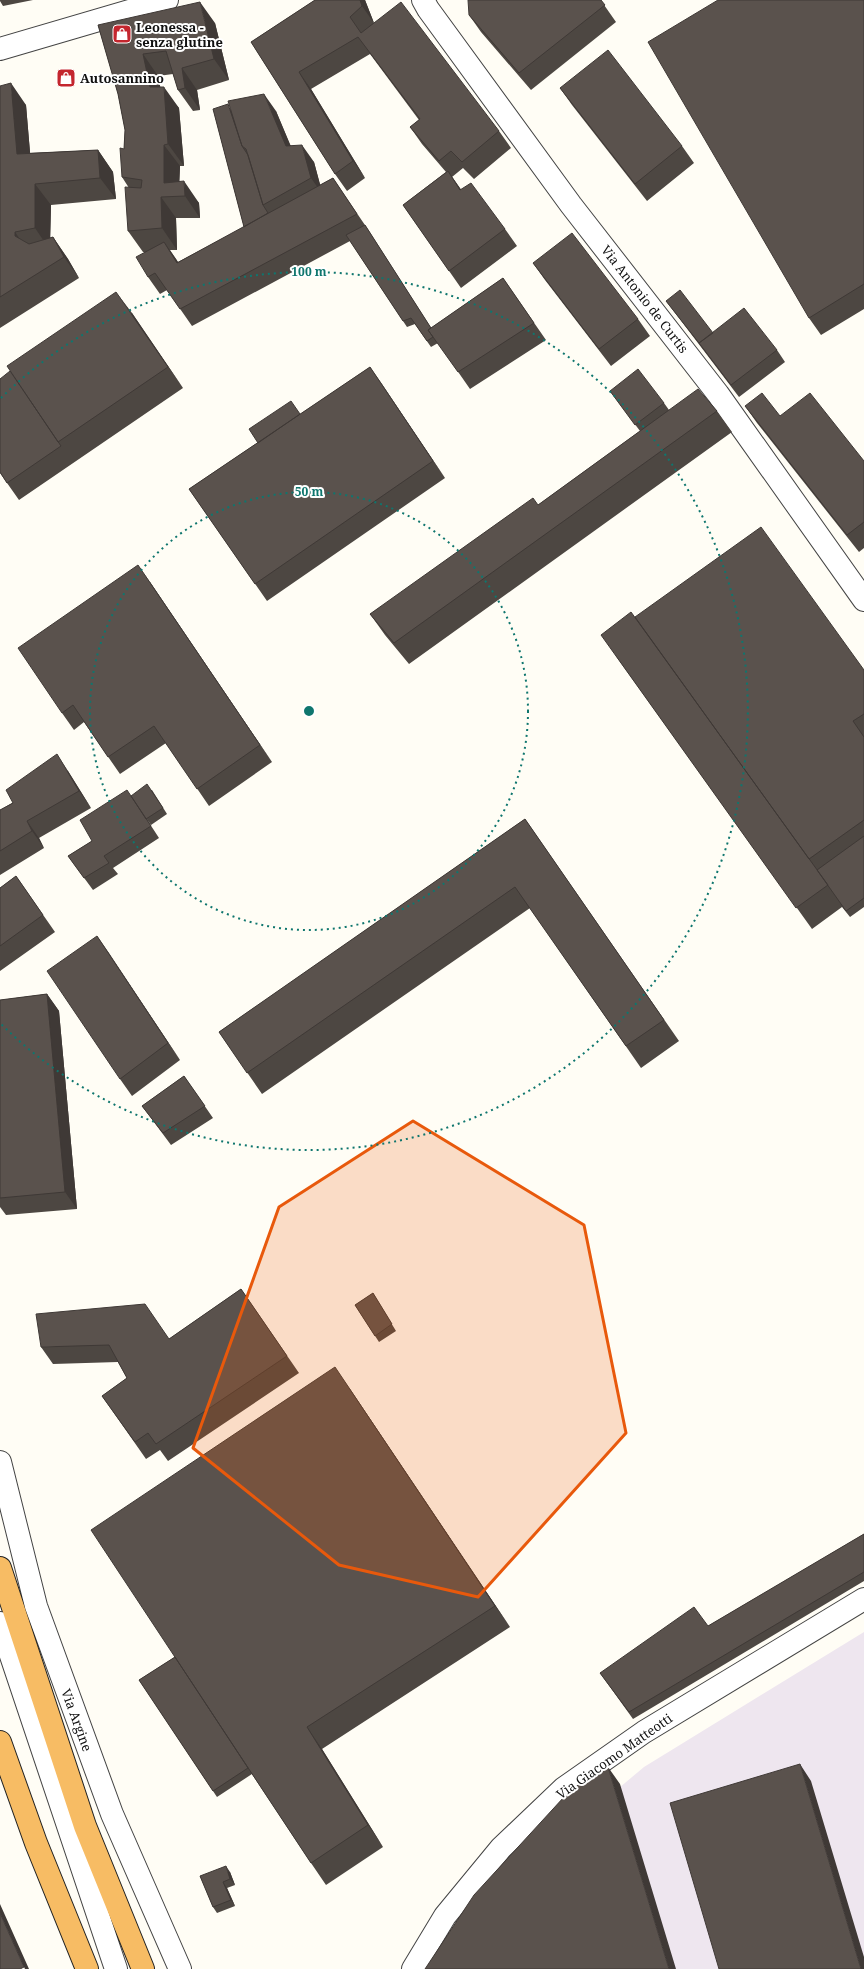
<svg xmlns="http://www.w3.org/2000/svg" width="864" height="1969" viewBox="0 0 864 1969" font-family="'Noto Serif',serif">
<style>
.industrial{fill:#eee6ef}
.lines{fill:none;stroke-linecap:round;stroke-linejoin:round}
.minor-casing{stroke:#444;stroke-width:24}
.tertiary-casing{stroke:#444;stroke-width:24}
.trunk-casing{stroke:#222;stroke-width:24}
.minor{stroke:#fff;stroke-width:22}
.tertiary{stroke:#fff;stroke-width:22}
.trunk{stroke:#f7bc64;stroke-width:22}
.wall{fill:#4d4742}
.shaded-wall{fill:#3f3936}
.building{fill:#5a524d;stroke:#3f3936}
.marked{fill:#e8590c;fill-opacity:0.2;stroke:#e8590c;stroke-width:3;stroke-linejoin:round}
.ring{fill:none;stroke:#0f766e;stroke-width:2;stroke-dasharray:2 4}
.labels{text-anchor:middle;stroke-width:4;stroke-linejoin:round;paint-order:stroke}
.poi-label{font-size:13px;font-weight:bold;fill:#111;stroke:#fff;text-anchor:start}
.street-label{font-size:13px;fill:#111;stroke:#fff}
.centre{fill:#0f766e;stroke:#fff;stroke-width:2}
.ring-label{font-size:12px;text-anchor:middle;font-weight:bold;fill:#0f766e;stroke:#fff;stroke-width:4;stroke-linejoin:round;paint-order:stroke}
</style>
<rect width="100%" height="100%" fill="#fffdf5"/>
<path class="industrial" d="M864,1632v337h-415l127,-145 68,-57z"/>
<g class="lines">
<g class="minor-casing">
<path id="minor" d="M423,0l5,9 143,196 147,189 146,206
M413,1969l32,-53 56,-68 63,-60 80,-56 220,-133"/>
</g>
<g class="tertiary-casing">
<path id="tertiary" d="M0,49l167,-49
M0,1462l36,144 76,208 68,155
M0,1623l116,346"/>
</g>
<g class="trunk-casing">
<path id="trunk" d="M0,1568l85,258 58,143
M0,1742l36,101 51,126"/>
</g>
<use href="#minor" class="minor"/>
<use href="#tertiary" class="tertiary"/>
<use href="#trunk" class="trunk"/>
</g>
<path class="wall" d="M0,0h33l-30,6 -3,-5z
M315,0h50l9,23 125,108 12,17 -37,31 -11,-11 -11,9 9,13 44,39 12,17 -56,42 -58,-83 43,-33 -24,-28 -12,-17 9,-7 -49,-66 -59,35 54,89 -18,13 -12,-17 -84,-132z
M864,0v309l-43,26 -12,-17z
M602,2l14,20 -85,68 -50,-58 -12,-17z
M215,23l14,57 -32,10 3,20 -7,1 -15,-21 -5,-16 -15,2 2,11 19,21 5,58h-4l-1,16 20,21 1,15h-24l1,32h-7l8,12 66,-35 -31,-118 63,2 14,34 24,17 6,23 13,-7 36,53 62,97 72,-50 43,62 -76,49 -32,-46 -7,4 -16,-23 -8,3 -57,-86 -158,85 -25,-36 -7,4 -12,-17 -3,-25h-2l-15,-21 1,-43 -7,-11 2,-28 1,-19 -7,-36 -20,-69z
M0,86l26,19 4,48 68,-3 15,22 3,27 -65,6 -1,33 3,-1 15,22 11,19 -79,50z
M560,88l122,58 12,17 -47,38 -75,-96z
M533,263l105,56 12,17 -39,30 -66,-86z
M666,301l47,32 64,17 8,12 -46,35z
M132,313l51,75 -164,112 -19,-27z
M370,367l75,111 -178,123 -78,-112z
M610,391l54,12 5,7 48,1 15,21 -323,232 -24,-29 -15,-21 168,-109 102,-74z
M745,406l35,10 84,45v87l-5,4 -102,-129z
M150,582l122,180 -63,44 -43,-63 -46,31 -36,-52 -10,8 -12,-17z
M635,617l229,53v237l-14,10 -8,-10 -30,22 -196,-273z
M68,771l23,37 -52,30 5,10 -44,27v-65z
M152,790l15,24 -16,11 -5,-7 13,20 -46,30 5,6 -25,16 -25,-34 24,-15 39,-45z
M525,819l154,222 -38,27 -111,-160 -268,186 -43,-62z
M16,876l39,56 -55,39v-83z
M97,936l83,124 -48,36 -12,-17z
M47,994l12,17 18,198 -71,6 -6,-8v-207z
M184,1076l29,42 -42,27 -29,-39z
M241,1289l58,84 -131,88 -8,-11 -14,9 -44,-63 25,-18 -9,-16 -65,2 -12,-17 128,-8z
M373,1293l23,38 -17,11 -24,-37z
M350,1389l160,238 -188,122 61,98 -57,38 -15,-22 -59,-89 -35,23 -78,-117 36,-23z
M864,1534v47l-231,138 -33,-46 108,-47z
M230,1872l5,13 -8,3 8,18 -18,7 -4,-6 -13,-31z"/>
<path class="shaded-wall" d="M360,0h5l9,23 -12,-17z
M200,2l15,21 14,57 -15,-21z
M143,54l15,22 7,33 -15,-22z
M182,68l15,22 3,20 -15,-22z
M299,72l12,17 54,89 -12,-17z
M11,83l15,22 6,70 -15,-21z
M164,87l15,21 5,58 -16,-22z
M264,94l12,17 22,52 -12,-17z
M164,145l16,21 -1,30 -15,-13z
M302,145l12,17 9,33 -12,-17z
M98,150l15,22 3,27 -16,-21z
M448,171l12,17 12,19 -12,-17z
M184,181l15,22 1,15 -15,-22z
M35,184l16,21 -1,45 -15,-22z
M161,197l15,21 1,32 -15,-22z
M15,232l15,22 -15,-18z
M53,237l15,22 11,19 -15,-21z
M164,242l12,17 13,21 -12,-17z
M116,292l16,21 51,75 -15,-21z
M370,367l12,17 63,94 -12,-17z
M138,565l12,17 122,180 -12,-17z
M57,754l11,17 23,37 -12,-17z
M27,821l12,17 5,10 -12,-17z
M97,936l12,17 71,107 -12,-17z
M47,994l12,17 18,198 -12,-17z
M335,1367l15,22 160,238 -15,-21z
M307,1727l15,22 61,98 -15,-22z
M800,1764l11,17 53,176v12h-3z
M608,1767l12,17 56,185h-7z
M226,1866l4,6 5,13 -5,-6z
M223,1882l4,6 8,18 -4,-6z
M0,1904l29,65h-4l-1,-2 -24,-54z"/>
<path class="building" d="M315,0h45l2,6 -12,11 11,16 40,-31 98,129 -37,31 -11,-11 -12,10 -29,-34 10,-8 -62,-82 -59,35 54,89 -18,13 -84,-132z
M468,0h133l4,5 -86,68 -50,-58z
M718,0h146v284l-55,34 -161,-276z
M200,2l14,57 -32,9 3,20 -7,2 -12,-39 -23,3 7,33h14l4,57 -4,1v38l20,-2 1,15 -24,1 1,31 -34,3 -3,-44 16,1 1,-8 -20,-3 -2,-29 4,1 1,-19 -7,-36 -20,-69z
M608,50l74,96 -47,38 -75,-96z
M11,83l6,71 81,-4 2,28 -65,6v44l-20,4v4l14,8 24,-7 11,20 -64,40v-211z
M264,94l22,52 16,-1 9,33 -48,27 -17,-56 -4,-3 -14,-45z
M228,104l14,42 6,9 15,50 5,8 -24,14 -31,-118z
M448,171l12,19 11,-7 34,46 -56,42 -46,-66z
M333,178l24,36 -177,95 -25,-36 -7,4 -12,-20 28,-15 13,21z
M365,225l66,103 -3,2 5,7 -6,4 -16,-23 -8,3 -57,-86z
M572,233l66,86 -39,30 -66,-86z
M503,278l31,45 -76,49 -30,-42z
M680,290l33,43 -14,10 -33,-42z
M116,292l52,75 -110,75 -51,-76z
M744,308l33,42 -46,35 -32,-42z
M370,367l63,94 -178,123 -66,-95z
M638,369l26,34 -29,22 -25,-34z
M10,371l51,75 -54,37 -7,-11v-93z
M698,389l19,22 -323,232 -24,-29 163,-116 5,7z
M762,393l18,23 30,-23 54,68v61l-17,13 -102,-129z
M291,401l9,13 -42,29 -9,-14z
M761,527l103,143v44l-11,7 11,16v83l-55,39 -174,-242z
M138,565l122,180 -63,44 -43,-63 -46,31 -35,-52 -11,8 -44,-65z
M631,612l197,273 -32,23 -195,-273z
M57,754l22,37 -52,30 5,10 -32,20v-41l13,-7 -7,-13z
M147,784l16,24 -17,11 -15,-23z
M127,790l24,36 -47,30 5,7 -25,15 -16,-22 24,-15 -12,-21z
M525,819l139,201 -38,26 -111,-159 -268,186 -28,-41z
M864,836v62l-18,13 -29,-41z
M16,876l27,39 -43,31v-58z
M97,936l71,107 -48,36 -73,-108z
M47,994l18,198 -65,6v-198z
M184,1076l21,30 -42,27 -21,-27z
M241,1289l46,67 -131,88 -8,-11 -13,9 -33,-46 25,-18 -18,-33 -68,2 -5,-33 109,-10 24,35z
M373,1293l19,31 -17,12 -20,-31z
M335,1367l160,239 -188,121 61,98 -57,38 -220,-333z
M864,1534v38l-235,140 -29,-39 94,-66 14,19z
M175,1657l73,111 -35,23 -74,-111z
M800,1764l61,205h-142l-49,-166z
M608,1767l61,202h-244l49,-74 90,-98 21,-18z
M226,1866l4,13 -7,3 8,18 -18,7 -13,-31z
M0,1913l24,54 -4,2h-20z"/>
<path class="marked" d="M413,1121l171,104 42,208 -148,164 -139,-32 -146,-117 86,-241z"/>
<g class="ring">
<circle cx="309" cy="711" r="219"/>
<path d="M1 398A439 439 0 1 1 1 1024"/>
</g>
<defs>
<g id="shop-square" transform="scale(1)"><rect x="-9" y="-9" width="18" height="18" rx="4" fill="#c4262e" stroke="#fff"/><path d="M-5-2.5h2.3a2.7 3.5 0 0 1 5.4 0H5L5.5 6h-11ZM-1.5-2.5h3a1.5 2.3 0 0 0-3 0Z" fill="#fff"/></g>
</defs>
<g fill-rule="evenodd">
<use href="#shop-square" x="122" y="34"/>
<use href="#shop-square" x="66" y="78"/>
</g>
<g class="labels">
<g class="poi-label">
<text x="136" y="32">Leonessa -<tspan x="136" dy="15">senza glutine</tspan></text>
<text x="80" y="83">Autosannino</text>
</g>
<g class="street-label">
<text transform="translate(645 299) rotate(52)" y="5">Via Antonio de Curtis</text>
<text transform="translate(77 1720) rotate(70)" y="5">Via Argine</text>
<text transform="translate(614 1756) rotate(-35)" y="5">Via Giacomo Matteotti</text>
</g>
</g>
<circle cx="309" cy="711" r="6" class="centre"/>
<g class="ring-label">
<text x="309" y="276">100 m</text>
<text x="309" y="496">50 m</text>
</g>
</svg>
